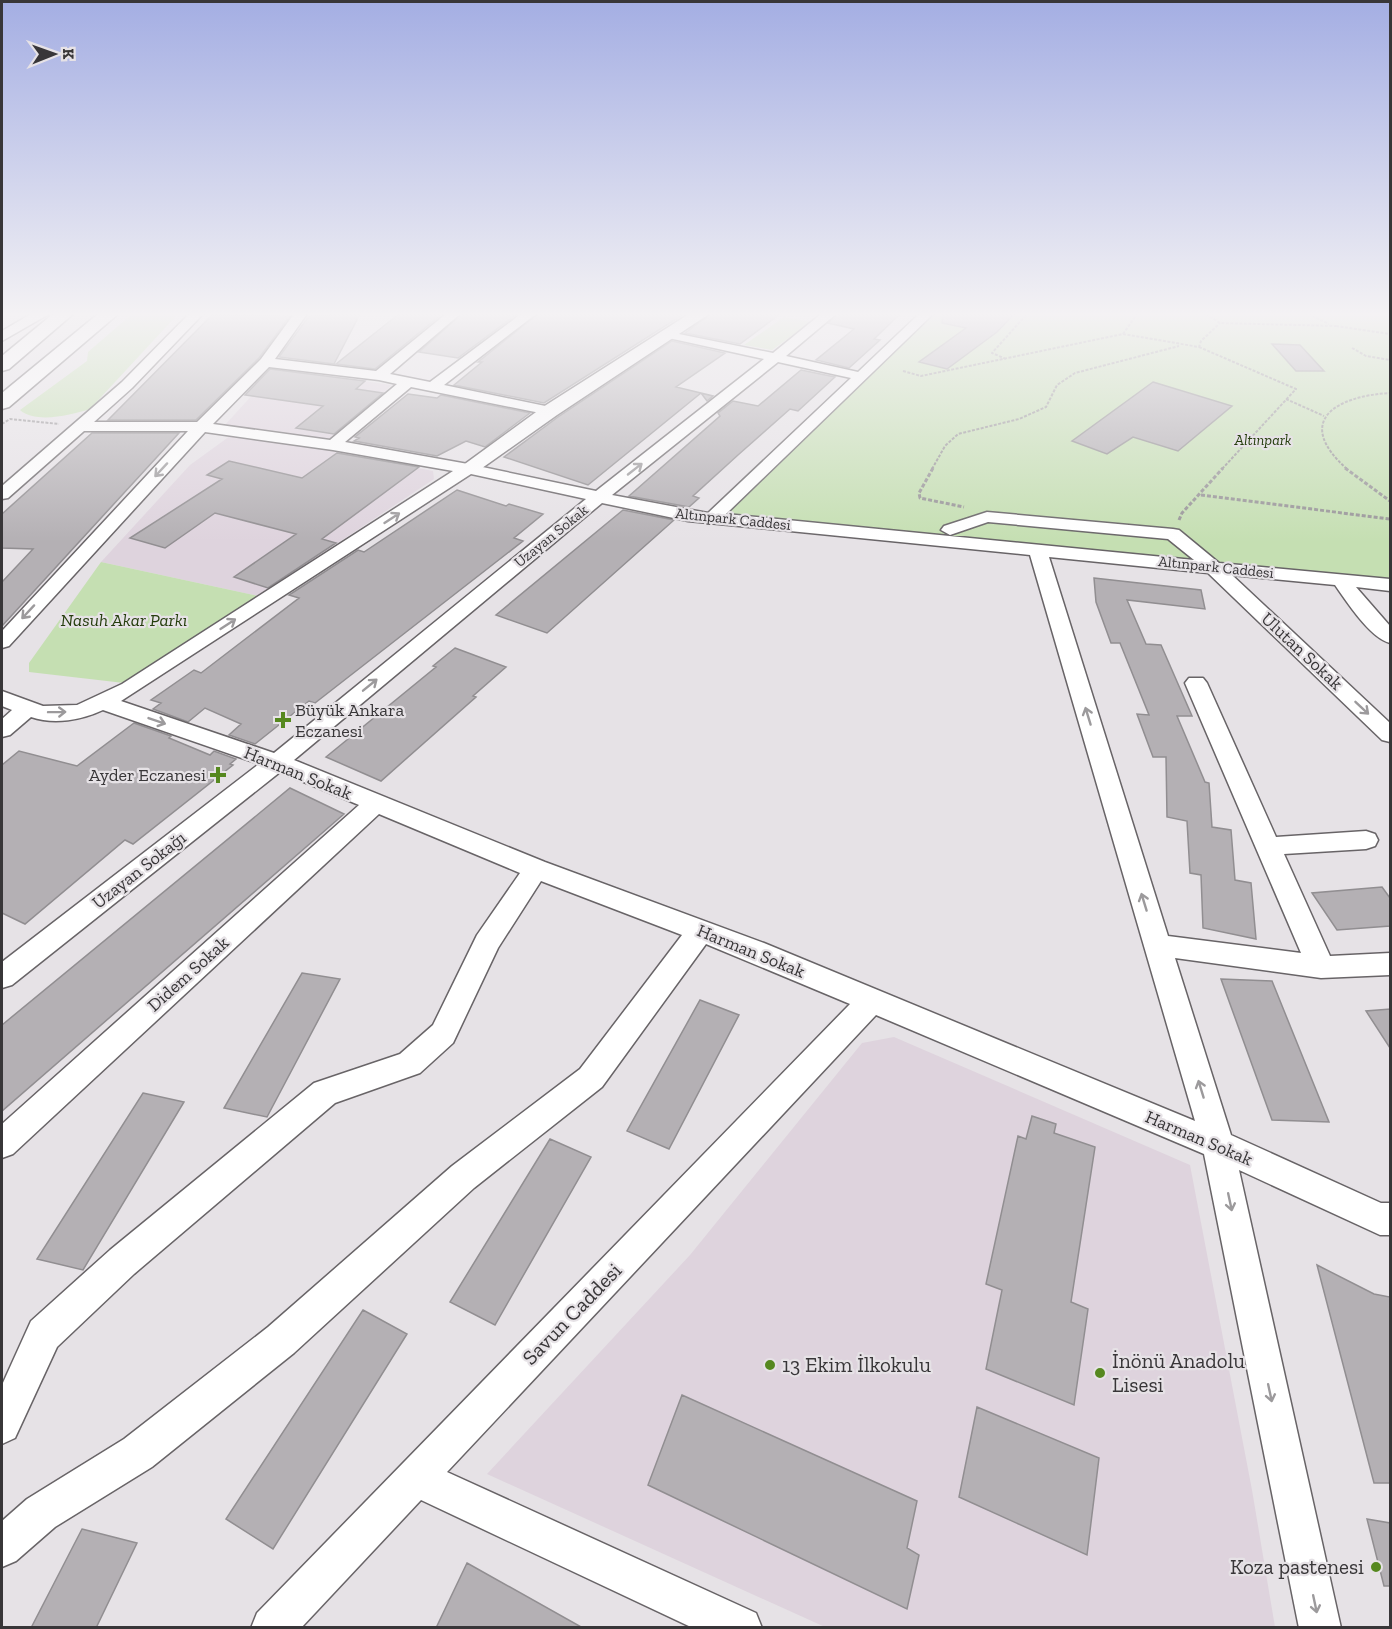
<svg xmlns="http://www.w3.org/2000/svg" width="1392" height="1629" viewBox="0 0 1392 1629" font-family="'Zilla Slab',serif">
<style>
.built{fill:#ded3dd}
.green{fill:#c5dfb2}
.building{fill:#b4b0b4;stroke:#918e91;stroke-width:1.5}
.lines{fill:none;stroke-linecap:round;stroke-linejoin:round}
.minor-casing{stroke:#686467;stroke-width:3}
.major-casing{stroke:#686467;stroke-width:3}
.highway-casing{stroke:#686467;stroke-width:3}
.path-far1{stroke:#979497;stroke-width:2;stroke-dasharray:3 1.5;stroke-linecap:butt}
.path{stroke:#979497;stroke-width:3;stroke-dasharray:4 2;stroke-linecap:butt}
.minor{fill:#fff;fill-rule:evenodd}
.major{fill:#fff;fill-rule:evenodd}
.highway{fill:#fff;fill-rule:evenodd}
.oneway{stroke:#9c9a9c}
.poi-dot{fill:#56881f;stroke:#e6e2e6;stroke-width:2}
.labels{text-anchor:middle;stroke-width:4.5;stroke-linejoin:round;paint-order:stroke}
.far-park-label{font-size:15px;font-style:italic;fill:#263e0e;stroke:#e6e2e6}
.far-street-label{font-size:15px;fill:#383638;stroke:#e6e2e6}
.park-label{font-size:18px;font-style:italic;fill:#263e0e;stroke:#e6e2e6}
.street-label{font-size:18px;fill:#383638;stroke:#e6e2e6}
.poi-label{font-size:18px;fill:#383638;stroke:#e6e2e6;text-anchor:start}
.near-street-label{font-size:21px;fill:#383638;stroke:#e6e2e6}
.near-poi-label{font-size:21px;fill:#383638;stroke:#e6e2e6;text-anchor:start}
</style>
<rect width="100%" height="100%" fill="#e6e2e6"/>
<path class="built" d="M276,369l116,16 -64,55 -104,-14z
M230,436l93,13 110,22 1,8 -176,117 -157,-34 89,-97z
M894,1037l296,128 62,325 23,137h-450l-338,-153 203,-219 172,-212z"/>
<path class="green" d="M132,314h46l-88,95c-19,6 -54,15 -70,1l67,-49 1,-9z
M927,314h463v271l-678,-67z
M784,317l27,5 -39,28 -28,-5z
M101,562l157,34 -134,87 -95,-11v-9z"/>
<path class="building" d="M360,314l-26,50 -55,-7 30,-41z
M399,314h43l-67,55 -39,-5z
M462,314h55l-59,44 -39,-6z
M538,314h146l-140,89 -90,-18 28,-23h-4z
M711,314h69l-40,30 -55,-11z
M838,314h62l-26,25 6,1 -31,28 -33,-8 38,-31 -26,-6z
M943,314h71l-17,18 -50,37 -28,-7 47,-34 -24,-5z
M212,315l78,1 -31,42 -63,62h-88z
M672,341l53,12 -49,34 37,9 -6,5 -6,-8 -113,92 -84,-28 54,-40z
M1272,344l28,1 24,26h-28z
M270,369l95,12 -9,8 27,4 -49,41 -38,-6 27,-22 -78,-11z
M801,370l34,7 -37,34 -8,-2 -52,46 -45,41 6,2 -10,9 -60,-11 91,-80 -2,-3 15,-12 25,5z
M1153,382l79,24 -54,45 -45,-14 -26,17 -35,-13z
M408,394l29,4 4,-3 89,18 -45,34 -19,-6 -29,15 -83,-15 5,-3 -4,-1z
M92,433h87l-177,193v-44l31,-33 -31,-1v-34z
M337,453l82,14 -97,72 14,4 -68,45 -34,-11 62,-43 -81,-21 -50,35 -35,-10 92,-59 -15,-4 22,-14 73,17z
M457,490l49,16 3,-2 34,10 -29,24 9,3 -208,162 -6,-2 -54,43 -26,-9 12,-11 -36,-16 -17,14 -35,-13 8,-6 -10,-3 43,-30 7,3 98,-75 -10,-3 69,-45 6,2z
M623,510l51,10 -127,113 -51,-18z
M1094,578l107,12 4,19 -78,-9 19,44 15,1 31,71h-15l28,66 4,1 3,44 19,3 4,50 16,3 5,56 -53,-11 -2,-53 -11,-2 -3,-52 -20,-4 -1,-60h-13l-16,-43 12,1 -29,-72h-9l-15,-41z
M455,648l51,19 -33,29 3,1 -95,84 -55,-24 110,-90 -3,-1z
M134,723l37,13 -2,2 41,17 4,-4 22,8 -6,5 3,1 -100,79 -8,-4 -100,84 -23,-11v-148l17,-14 58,15z
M290,788l54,26 -342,297v-86z
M1382,887l8,11v28l-53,4 -25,-37z
M302,973l38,6 -73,138 -43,-9z
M1221,979l51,2 57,141 -57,-2z
M700,1000l39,15 -70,134 -42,-18z
M1390,1009v39l-24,-37z
M143,1093l41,9 -101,168 -46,-11z
M1032,1116l24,8 -2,9 41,14 -24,155 17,7 -14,96 -88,-36 16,-79 -16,-6 32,-148 8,3z
M550,1139l41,18 -96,168 -45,-23z
M1317,1265l57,29 16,3v186h-16z
M363,1310l44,24 -134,215 -47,-30z
M682,1395l235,106 -10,47 12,7 -12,54 -259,-124z
M977,1407l122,51 -12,97 -128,-58z
M1367,1519l23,4v63h-6z
M82,1529l55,14 -41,85h-65z
M467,1563l116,65h-147z"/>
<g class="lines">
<g class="minor-casing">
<path id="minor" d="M31,314h18l-47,27v-10z
M189,314h14l-71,74 -38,34h103l64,-63 33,-45h13l-32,45 101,12 70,-57h14l-70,60 40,8 91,-68h15l-92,71 111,23 2,3 -2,3 -5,1 -139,-28 -66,55 123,22 128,27 168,-132 -100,-22v-6l109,22 48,-39h15l-50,42 72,16 61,-58h14l-207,200 468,46 -26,-21 -180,-17 -38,13 -9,-5 3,-4 43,-14 186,17 6,1 40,33 171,16v12l-34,-4 34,39v17c-20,-5 -43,-41 -55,-58l-103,-10 158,148v19l-8,-2 -174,-167 -159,-16 119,379 133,17 -116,-270 4,-5h14l4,5 69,154 90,-6 9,3 3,6 -3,6 -9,3 -82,5 46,102 60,-3v22l-69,3 -146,-20 56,177 150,68h9v32h-10l-141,-65 102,458h-42l-95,-474 -328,-139 -429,457 309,141 6,15h-69l-272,-128 -120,128h-50l6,-15 593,-609 -144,-60 -104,143 -128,101 -180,165 -142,114 -97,60 -39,34 -14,6v-46l25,-22 97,-60 144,-112 184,-161 128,-97 102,-134 -141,-54 -43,67 -45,95 -33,30 -85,30 -201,171 -77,73 -42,91 -13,6v-59l29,-64 79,-71 204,-167 86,-29 33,-29 44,-90 43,-62 -141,-59 -366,340 -11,4v-34l357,-319 -79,-33 -268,213 -10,3v-26l257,-198 -156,-54c-21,10 -49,15 -72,7l-21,18 -8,2v-18l10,-9 -10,-4v-15l41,15 34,-1 45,-21 331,-213 -120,-21 -128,-18 -196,214 -7,2v-17l186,-200h-104l-76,67 -6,1v-13l120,-104zM778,362l73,16 -143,135 -96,-18zM269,367l110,13 18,4 -67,56 -117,-16zM471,474l115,25 -312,254 -153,-52zM602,503l86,18 342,34 165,566 -431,-178 -219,-81 -251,-102z"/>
</g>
<g class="major-casing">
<path id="major" d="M689,314h20l-152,101 -82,58h-14l-3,-4 85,-62z"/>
</g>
<g class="highway-casing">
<path id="highway" d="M53,314h20l-64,55 -7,2v-15z
M98,314h20l-109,93 -7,2v-16z"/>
</g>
<path class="path-far1" d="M1206,314l14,9 117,3
M1308,314l21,10
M1336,326l54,8
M1123,334l76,13 2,-6 19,-18
M1199,347l97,42 -74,80
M1352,348l14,8 24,4
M1006,359l-14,-6 35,-39
M903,371l18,5 202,-42 14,-20
M1286,399l38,17
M2,424l8,-5 49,5
M932,469l13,-23 13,-12 61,-15 27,-12 11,-22 18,-12 104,-27
M1347,469c-54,-48 -11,-73 43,-76"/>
<path class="path" d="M933,468l-14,25 1,5 44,9
M1345,468l45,33
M1201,495l189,24
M1179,520l3,-7 41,-45"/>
<use href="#minor" class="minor"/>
<use href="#major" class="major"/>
<use href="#highway" class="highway"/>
</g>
<defs><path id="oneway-shaft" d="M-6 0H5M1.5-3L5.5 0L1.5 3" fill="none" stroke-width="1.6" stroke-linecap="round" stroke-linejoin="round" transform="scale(1.5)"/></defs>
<g class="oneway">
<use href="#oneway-shaft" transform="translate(635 469) rotate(-38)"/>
<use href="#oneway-shaft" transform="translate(161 470) rotate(133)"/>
<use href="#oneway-shaft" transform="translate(392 518) rotate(-33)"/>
<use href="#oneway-shaft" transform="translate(28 612) rotate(133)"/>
<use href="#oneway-shaft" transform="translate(228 624) rotate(-33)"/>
<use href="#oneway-shaft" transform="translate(370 685) rotate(-39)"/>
<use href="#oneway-shaft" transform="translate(1362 708) rotate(43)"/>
<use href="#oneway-shaft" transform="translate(57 712) rotate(-1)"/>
<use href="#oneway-shaft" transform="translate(1088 716) rotate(-107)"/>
<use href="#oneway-shaft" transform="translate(157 721) rotate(19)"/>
<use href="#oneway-shaft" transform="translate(1144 902) rotate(-107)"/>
<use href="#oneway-shaft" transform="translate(1201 1089) rotate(-107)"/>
<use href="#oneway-shaft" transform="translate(1230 1202) rotate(78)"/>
<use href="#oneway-shaft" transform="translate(1270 1393) rotate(78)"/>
<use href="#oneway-shaft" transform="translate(1315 1604) rotate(78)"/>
</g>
<linearGradient id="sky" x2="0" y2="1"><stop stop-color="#a4aee3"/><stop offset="0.58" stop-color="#f4f2f4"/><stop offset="1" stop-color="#f4f2f4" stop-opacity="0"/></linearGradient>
<rect width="1392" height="542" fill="url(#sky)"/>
<g class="poi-dot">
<path d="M280 711h6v6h6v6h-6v6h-6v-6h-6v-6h6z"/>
<path d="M215 766h6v6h6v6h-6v6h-6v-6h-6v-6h6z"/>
<circle cx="770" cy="1365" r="6"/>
<circle cx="1100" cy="1373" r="6"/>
<circle cx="1376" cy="1567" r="6"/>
</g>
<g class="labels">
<g class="far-park-label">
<text x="1263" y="445">Altınpark</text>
</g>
<g class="far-street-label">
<text transform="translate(733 519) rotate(6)" y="5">Altınpark Caddesi</text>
<text transform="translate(551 536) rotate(-39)" y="5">Uzayan Sokak</text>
<text transform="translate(1216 567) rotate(6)" y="5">Altınpark Caddesi</text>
</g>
<g class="park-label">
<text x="124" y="626">Nasuh Akar Parkı</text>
</g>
<g class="street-label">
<text transform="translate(1302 651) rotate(43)" y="6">Ulutan Sokak</text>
<text transform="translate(298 773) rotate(22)" y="6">Harman Sokak</text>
<text transform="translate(139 870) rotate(-38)" y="6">Uzayan Sokağı</text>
<text transform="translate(751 951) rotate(22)" y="6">Harman Sokak</text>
<text transform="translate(188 974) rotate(-42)" y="6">Didem Sokak</text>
<text transform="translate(1199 1138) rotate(23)" y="6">Harman Sokak</text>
</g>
<g class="poi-label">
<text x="295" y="716">Büyük Ankara<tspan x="295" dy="21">Eczanesi</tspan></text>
<text x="206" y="781" text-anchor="end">Ayder Eczanesi</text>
</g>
<g class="near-street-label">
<text transform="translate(572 1314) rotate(-46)" y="7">Savun Caddesi</text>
</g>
<g class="near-poi-label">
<text x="1112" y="1368">İnönü Anadolu<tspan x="1112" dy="24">Lisesi</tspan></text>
<text x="782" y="1372">13 Ekim İlkokulu</text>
<text x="1364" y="1574" text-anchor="end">Koza pastenesi</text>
</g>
</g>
<rect width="1392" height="1629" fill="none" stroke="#383638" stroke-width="6"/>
<g transform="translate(54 54) rotate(89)" stroke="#e6e2e6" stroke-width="4.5" paint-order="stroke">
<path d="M0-4.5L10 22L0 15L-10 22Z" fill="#383638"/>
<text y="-9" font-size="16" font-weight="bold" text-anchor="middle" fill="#383638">K</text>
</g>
</svg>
